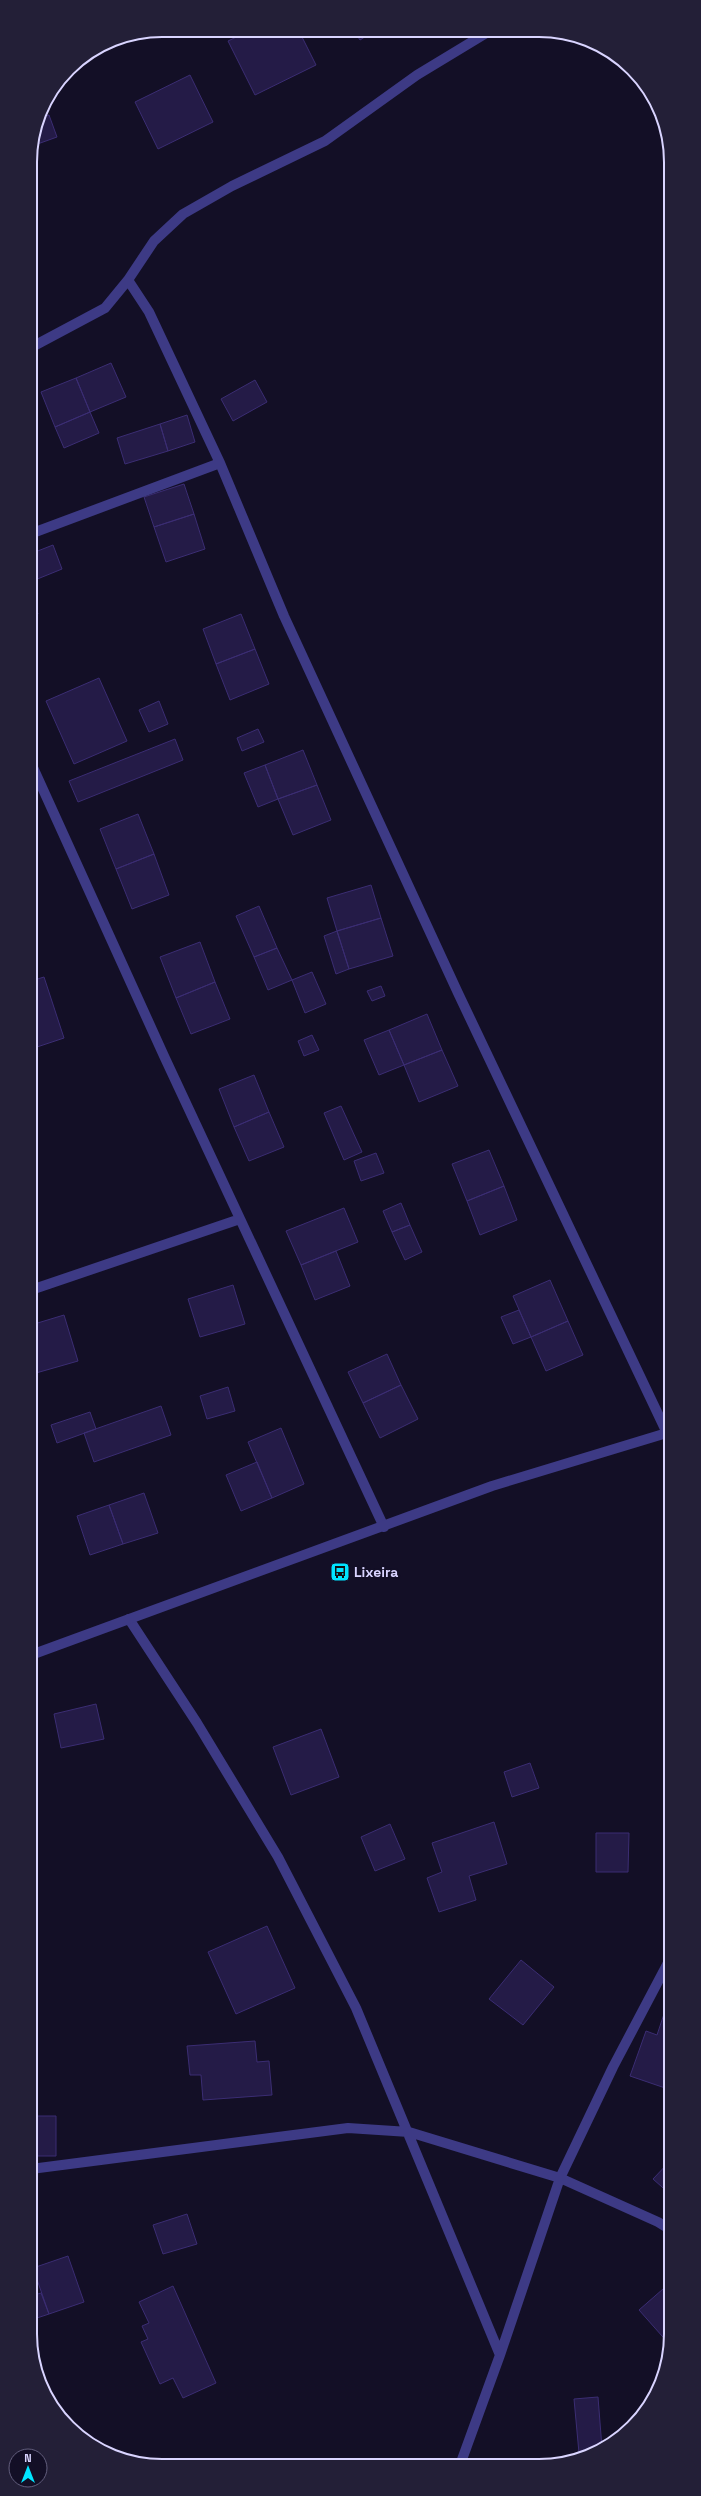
<svg xmlns="http://www.w3.org/2000/svg" width="701" height="2496" viewBox="0 0 701 2496" font-family="'Space Grotesk',sans-serif">
<style>
.building{fill:#241b47;stroke:#3b2d73}
.lines{fill:none;stroke-linecap:round;stroke-linejoin:round}
.minor{stroke:#3d3a85;stroke-width:10}
.tertiary{stroke:#3d3a85;stroke-width:10}
.labels{text-anchor:middle;stroke-width:4;stroke-linejoin:round;paint-order:stroke}
.poi-label{font-size:14px;font-weight:bold;fill:#d9d4ff;stroke:#130f26;text-anchor:start}
.rim{fill:none;stroke:#d9d4ff;stroke-width:2}
</style>
<rect width="100%" height="100%" fill="#130f26"/>
<path class="building" d="M249,31h50l17,34 -61,30 -27,-54z
M354,31h20l-14,9z
M190,75l23,47 -55,27 -23,-47z
M49,115l8,22 -25,9 8,-28z
M111,363l15,34 -36,15 -14,-34z
M76,378l14,34 -35,15 -14,-35z
M255,380l12,22 -34,19 -12,-22z
M90,412l9,21 -35,15 -9,-21z
M187,415l8,27 -27,9 -8,-27z
M160,424l8,27 -43,13 -8,-26z
M184,484l10,30 -40,13 -10,-30z
M194,514l11,35 -39,13 -12,-35z
M53,545l9,24 -32,13v-28z
M30,593l8,21 -8,3z
M241,614l14,35 -39,15 -13,-35z
M255,649l14,35 -39,16 -14,-36z
M99,678l28,63 -53,23 -28,-63z
M159,701l9,23 -19,8 -10,-22z
M258,729l6,13 -22,9 -5,-13z
M175,739l8,21 -105,42 -9,-21z
M303,750l14,35 -39,14 -13,-34z
M265,765l13,34 -20,8 -14,-34z
M317,785l14,35 -38,15 -15,-36z
M138,814l16,40 -38,15 -16,-40z
M154,854l15,41 -37,14 -16,-40z
M371,885l10,33 -44,13 -10,-33z
M259,906l18,42 -23,9 -18,-41z
M381,918l12,38 -44,13 -12,-38z
M337,931l12,38 -13,5 -12,-38z
M200,942l15,40 -39,16 -16,-41z
M277,948l15,32 -24,10 -14,-33z
M312,972l14,32 -21,9 -13,-33z
M44,977l20,61 -33,11v-68z
M215,982l15,37 -39,15 -15,-36z
M381,986l4,10 -13,5 -5,-10z
M427,1014l15,36 -38,15 -15,-35z
M389,1030l15,35 -25,10 -15,-35z
M312,1035l7,15 -15,6 -6,-15z
M442,1050l16,36 -39,16 -15,-37z
M254,1075l15,37 -35,15 -15,-38z
M341,1106l21,46 -18,8 -20,-47z
M269,1112l15,35 -35,14 -15,-34z
M489,1150l15,36 -37,15 -15,-37z
M376,1153l8,20 -23,8 -7,-20z
M504,1186l13,34 -37,15 -13,-34z
M401,1203l9,22 -18,7 -9,-21z
M344,1208l14,34 -57,23 -15,-34z
M410,1225l12,27 -17,8 -13,-28z
M336,1251l14,35 -35,14 -14,-35z
M550,1280l18,41 -37,16 -18,-41z
M233,1285l12,39 -45,13 -12,-38z
M519,1310l12,27 -18,7 -12,-27z
M64,1315l14,46 -42,12 -5,-18v-30z
M568,1321l15,34 -37,16 -15,-34z
M387,1354l14,31 -38,18 -15,-31z
M401,1385l17,34 -38,19 -17,-35z
M228,1387l7,24 -28,8 -7,-23z
M161,1406l10,29 -77,27 -10,-29z
M90,1412l6,17 -39,14 -6,-18z
M281,1428l23,56 -32,14 -24,-56z
M257,1462l15,36 -31,13 -15,-36z
M144,1493l14,40 -35,11 -14,-39z
M109,1505l14,39 -33,11 -13,-39z
M96,1704l8,35 -43,9 -7,-34z
M321,1729l18,48 -48,18 -18,-48z
M530,1763l9,25 -27,9 -8,-25z
M494,1822l13,42 -38,12 7,24 -37,12 -12,-34 15,-6 -10,-29z
M390,1824l15,35 -30,12 -14,-34z
M596,1833h33l-1,39h-32z
M267,1926l28,62 -59,26 -28,-62z
M521,1960l33,27 -31,38 -34,-26z
M664,2014l7,3v73l-41,-14 16,-45 11,4z
M255,2041l2,21 12,-1 3,34 -69,5 -2,-25h-11l-3,-29z
M31,2116h25v40h-25z
M671,2160v35l-18,-16z
M187,2214l10,30 -34,10 -10,-29z
M68,2256l16,46 -35,12 -16,-46z
M671,2282v60l-1,3 -31,-35z
M173,2286l43,97 -33,15 -10,-20 -13,6 -19,-42 7,-3 -6,-13 7,-3 -10,-21z
M41,2293l8,21 -18,6v-24z
M598,2397l4,51 -3,3 -20,2 -5,-54z"/>
<g class="lines">
<path class="minor" d="M128,280l21,32 71,151 64,153 174,377 209,440
M30,348l75,-40 23,-28 26,-39 29,-27 49,-28 93,-45 92,-66 71,-43
M30,534l190,-71
M31,763l133,293 220,471
M31,1290l209,-71
M129,1619l68,104 81,134 78,151 144,347
M31,2169l317,-41 61,4 151,46 98,44 13,8
M460,2465l40,-110 60,-177 53,-111 58,-110"/>
<path class="tertiary" d="M31,1655l461,-169 178,-54"/>
</g>
<defs>
<g id="bus-square" transform="scale(1)"><rect x="-9" y="-9" width="18" height="18" rx="4" fill="#00e5ff" stroke="#130f26"/><path d="M-5-6H5V4H4V6H2V4H-2V6H-4V4H-5ZM-3.5-4V0h7V-4ZM-3.5 1.2v1.5H-2V1.2ZM2 1.2v1.5H3.5V1.2Z" fill="#111"/></g>
</defs>
<g fill-rule="evenodd">
<use href="#bus-square" x="340" y="1572"/>
</g>
<g class="labels">
<g class="poi-label">
<text x="354" y="1577">Lixeira</text>
</g>
</g>
<path d="M0 0H701V2496H0ZM162 37H539A125 125 0 0 1 664 162V2334A125 125 0 0 1 539 2459H162A125 125 0 0 1 37 2334V162A125 125 0 0 1 162 37Z" fill="#231f37" fill-rule="evenodd"/>
<path class="rim" d="M162 37H539A125 125 0 0 1 664 162V2334A125 125 0 0 1 539 2459H162A125 125 0 0 1 37 2334V162A125 125 0 0 1 162 37Z"/>
<g transform="translate(28 2468)"><circle r="19" fill="#130f26" stroke="#625e7d"/>
<path d="M0-3L7 15L0 10L-7 15Z" fill="#00e5ff"/>
<text y="-6" font-size="11" font-weight="bold" text-anchor="middle" fill="#d9d4ff">N</text>
</g>
</svg>
